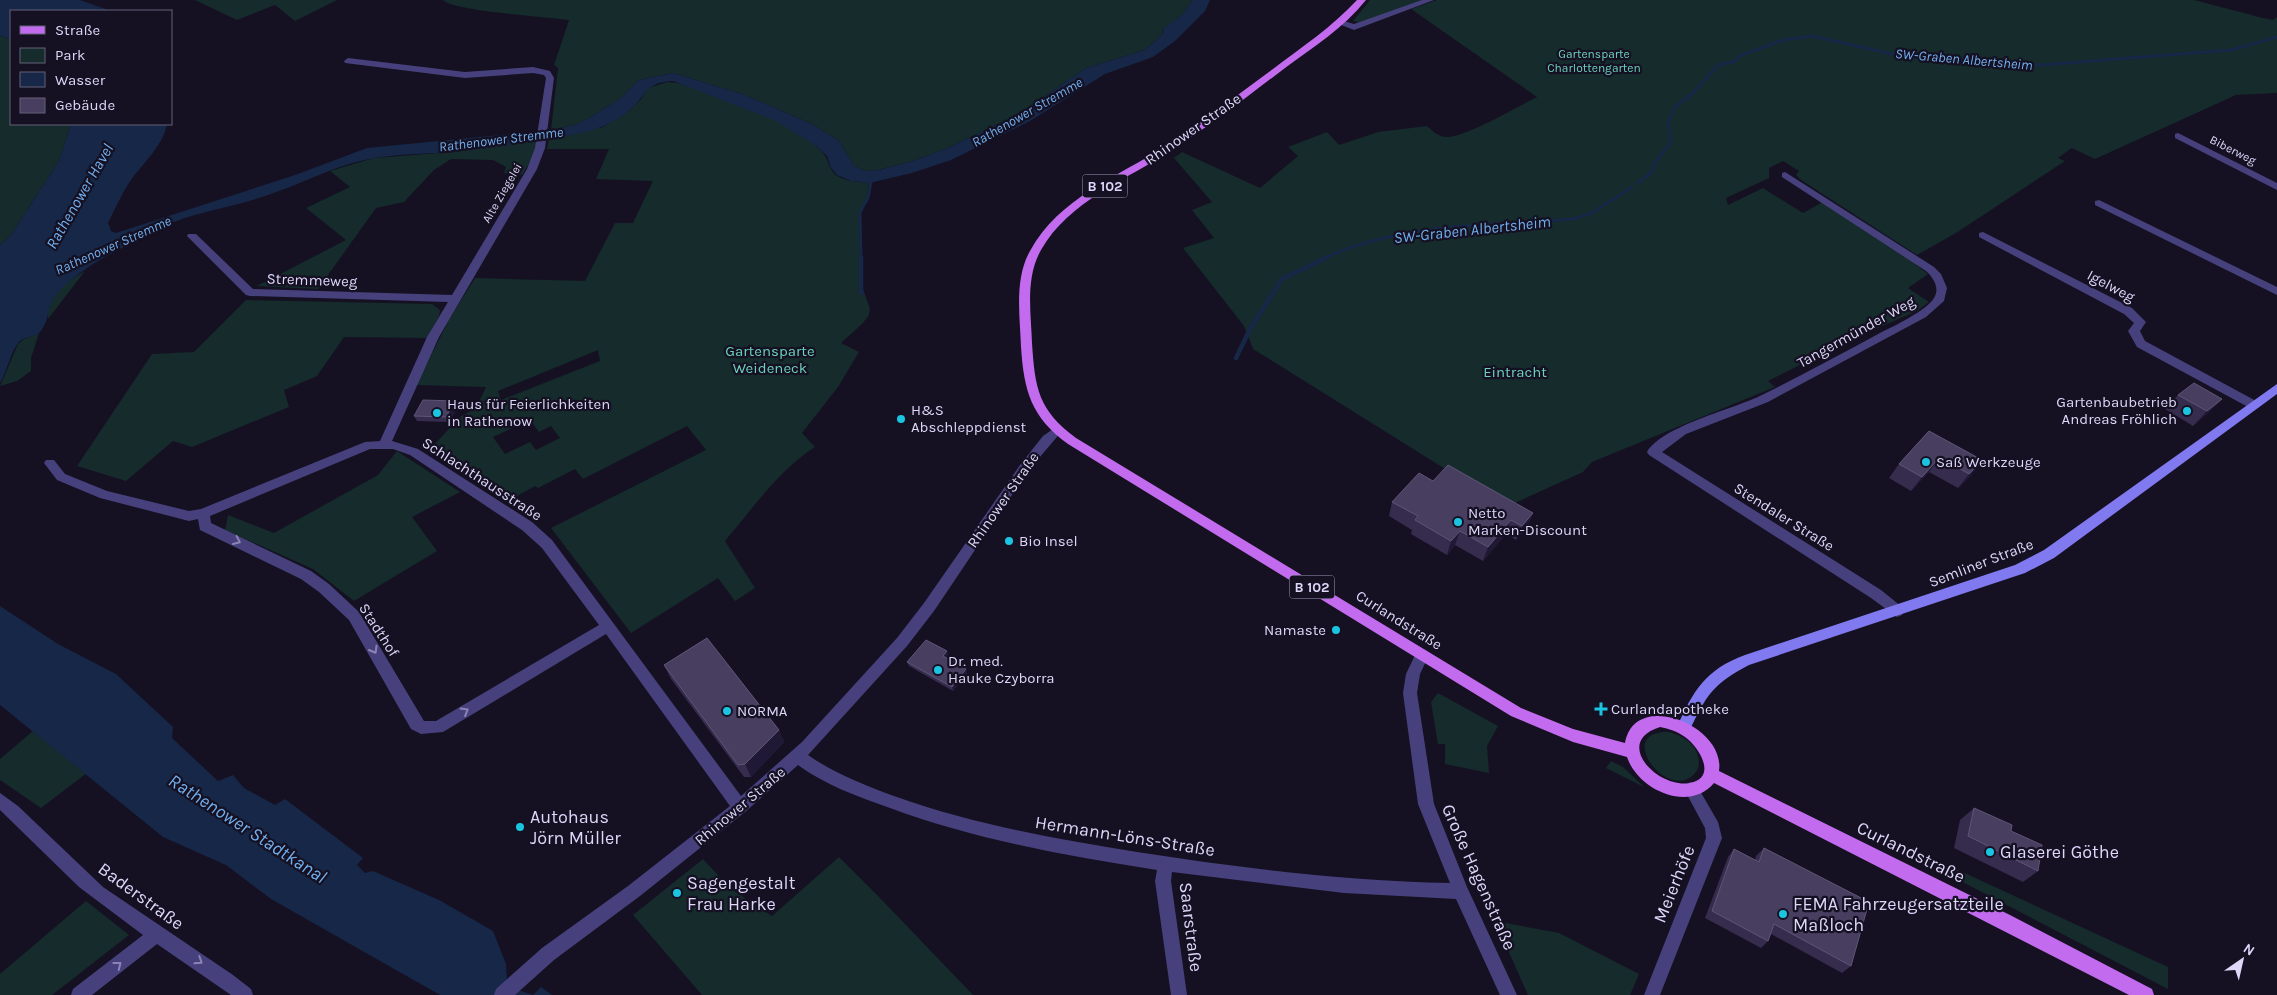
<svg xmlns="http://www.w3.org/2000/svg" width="2277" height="995" viewBox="0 0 2277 995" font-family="Karla,sans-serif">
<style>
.green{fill:#152b2c;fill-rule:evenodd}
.water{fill:#162747}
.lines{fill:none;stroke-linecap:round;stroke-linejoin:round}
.stream-far1{stroke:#162747;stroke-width:3}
.stream{stroke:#162747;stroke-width:4.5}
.street{fill:#46417c;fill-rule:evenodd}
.secondary{fill:#8179ef;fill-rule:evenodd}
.primary{fill:#c36bee;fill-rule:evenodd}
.wall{fill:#352c4e}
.shaded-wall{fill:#201935}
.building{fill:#473e60;stroke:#5e5678}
.oneway{stroke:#8a84b5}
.poi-dot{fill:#1bc5e2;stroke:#151122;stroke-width:2}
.labels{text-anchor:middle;stroke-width:4.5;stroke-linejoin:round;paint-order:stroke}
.far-park-label{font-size:12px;fill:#6bd2bd;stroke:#151122}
.far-street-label{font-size:12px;fill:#ddd7fa;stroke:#151122}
.far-water-label{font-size:14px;font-style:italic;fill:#71aeee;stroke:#151122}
.shield{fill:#151122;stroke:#a19cb9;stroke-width:1}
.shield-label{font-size:14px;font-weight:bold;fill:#ddd7fa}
.street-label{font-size:15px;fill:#ddd7fa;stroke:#151122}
.park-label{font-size:15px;fill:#6bd2bd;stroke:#151122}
.poi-label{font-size:15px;fill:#ddd7fa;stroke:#151122;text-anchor:start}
.water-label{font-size:16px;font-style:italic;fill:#71aeee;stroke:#151122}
.near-poi-label{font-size:18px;fill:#ddd7fa;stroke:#151122;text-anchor:start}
.near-street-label{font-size:18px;fill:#ddd7fa;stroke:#151122}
.near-water-label{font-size:19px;font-style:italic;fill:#71aeee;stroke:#151122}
</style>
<rect width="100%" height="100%" fill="#151122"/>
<path class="green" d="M195,0h142l-42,21 -20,-16 -38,15z
M443,0h750l-10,14 -20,16 -1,5 -17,15 -59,18 -64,44 -74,36 -35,13 -35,9 -13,1 -11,-5 -15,-25 -27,-17 -67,-29 -72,-22 -34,7 -18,18 -30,19 -16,8 -24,5 7,-62 -4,-3 15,-45c-20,-3 -117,-9 -126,-20z
M1370,0h54l-64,23 -7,-2z
M1437,0h757l69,18 10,2 4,-3v76l-41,2 -141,64 -23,-11 -14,10 7,3 -109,72 -39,22 -116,-75 -5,-5 3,-4 -16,-10 -14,7v10l-43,20 2,7 35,-17 40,25 20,-11 82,54 23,18 -20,14 21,14 -12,9 -74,32 -75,38 7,6 -183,75 -9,10 -77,35 -253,-158 -9,-23 -61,-78 31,-10 -22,-28 20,-8 -38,-44 8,-6 78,36 38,-32 -10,-9 39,-15 12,13 39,-13 49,-6c6,5 11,11 20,11 19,0 70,-30 90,-40l-126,-88z
M0,35l11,5v84h60l-12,37 -48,74 -11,10z
M667,82l11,1c47,17 100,31 139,64 10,9 9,11 14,22 5,12 27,13 38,14l-2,15 -6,14 1,74 8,23 -1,6 -6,8 -22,20 18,9 -21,35 -36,46 13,14c-36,23 -62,61 -90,94l30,47 -20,13 -17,-23 -87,55 -80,-105 155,-78 -19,-24 -104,53 -8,-10 -37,19 -3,-2 -25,14 -79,-52 29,-31 16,-9 10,-21 -70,-2 34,-67 25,-40 110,3 30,-58h18l20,-42 -57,-2 13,-30h-62l2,-10 54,-12 26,-16 12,-12 7,-11zM598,350l2,11 -99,39 -3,-9zM530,420l9,12 12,-6 9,12 -24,12 -6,-8 -25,12 -12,-17z
M537,141l-5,18 -10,16 -18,-2 2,-6 -13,-7 -42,-1 -17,11 -30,32 -28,6 -58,81 -61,-3 89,-46 -40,-32 44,-21 -20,-16 44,-13 78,-6z
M85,271l-37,48c-4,-21 20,-39 37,-48z
M246,300l186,4 8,6 -1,6 -12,22 -83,-1 -27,39 -33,14 5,17 -97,40 -19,-6 -47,40 -49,-15 75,-112 42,-2z
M39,333l-8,25v13l-14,10 -17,5 18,-42 6,-5z
M397,451l63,41 -48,25 25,34 -83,50 -41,-32 -88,-39 3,-15 46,18 104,-58z
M1438,693l60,33 -11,20 2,27 -44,-9v-20h-7l-7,-42z
M33,731l54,42 -46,35 -41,-28v-21z
M1668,732c17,3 35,17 30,37 -25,41 -87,-38 -30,-37z
M1611,761l12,6 21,20 -38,-19z
M1904,845l264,122v22l-265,-138z
M839,857l43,43 91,95h-271l-69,-80 70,-56 28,30 41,27z
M86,901l43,34 -77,60h-52v-21z
M1495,921l64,12 80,41 -9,21h-102z"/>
<path class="water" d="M0,0h80l31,11h-100v29l-11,-5z
M1193,0h17l-5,11 -30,30 -22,16 -48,17 -75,47 -79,39 -39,13 -43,10 -18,-2 -14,-6 -6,-7 -4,-12 -11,-10 -40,-25 -103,-40c-28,1 -26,14 -43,29 -16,13 -33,20 -53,24 -42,8 -86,14 -128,18 -25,2 -50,2 -74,6 -34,5 -65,22 -96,33 -30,12 -60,17 -91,26 -14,4 -26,11 -39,18 -32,15 -64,30 -89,55 -16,16 -8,26 -19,41 -5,6 -15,5 -21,10 -9,9 -13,31 -20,42v-138l11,-10 48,-74 12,-37h96c-4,22 -24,39 -36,56 -9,13 -16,29 -23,43l3,8 5,2 179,-58 72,-27 184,-18 24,-5 16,-8 30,-19 18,-18 34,-7 72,22 67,29 27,17 15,25 11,5 14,-1 34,-9 35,-13 74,-36 64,-44 59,-18 17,-15 2,-7 19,-14z
M0,606l58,38 58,30 57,53 -1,11 46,43 15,-6 11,13 31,17 10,-6 78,59 -6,7 8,8 8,-2 66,29 54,31 13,33 1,15 11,11 15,5 8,-8 11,8h-112l-169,-96 -45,-34 -63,-28 -163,-132z"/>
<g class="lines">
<path class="stream-far1" d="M1638,183l14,-11 3,-10 16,-20 -3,-18 7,-17 19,-15 24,-27 18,-4 3,-5 44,-16 29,-4 98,22 131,7 190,-15 46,-13
M861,258l-1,-46 8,-14 4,-21
M1325,258c73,-35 168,-33 248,-39l19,-6 40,-26"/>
<path class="stream" d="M861,257v36
M1236,358l14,-29 32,-50 46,-22"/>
<path class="street" d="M1422,0h12l-80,30 -18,-7 4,-3 14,4z
M348,58l117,14 68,-5 17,4 4,7 -9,70 -8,21 -98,168 -47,104 26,8 114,73 20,18 189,256 61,-54 95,-104 27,-35 96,-138 23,-29 13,-9 6,4 -34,40 -94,140 -27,35 -99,109c26,18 56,30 86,41 78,28 161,43 243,56 104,16 208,29 313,31l-32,-79 -15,-111 3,-19 11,-23 5,-2 5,2 2,4 -9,19 -3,19 17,111 33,83 50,108h-17l-44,-96 -112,-6 -172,-21 -1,9 16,114h-16l-16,-114 2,-11c-90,-14 -180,-30 -267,-62 -31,-11 -65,-23 -92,-43l-53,47 -105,84 -86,64 -39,35h-21l2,-6 46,-41 86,-62 102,-80 -124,-172 -163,98 -22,2 -10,-5 -62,-109 -30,-28 -18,-13 -101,-49 -2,-11 -9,2 -89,-23 -43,-18 -13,-17 2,-3h8l11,14 42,17 82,20 12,-2 164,-67 15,-1 47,-104 21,-35 -198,-6 -4,-1 -59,-59 1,-2h8l57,55 199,6 75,-126 8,-21 11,-70 -2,-3 -11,-2 -68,5 -120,-15 -1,-2zM370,449h23l17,6 112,75 20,18 57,77 -163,96h-12l-65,-109 -30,-28 -18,-13 -100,-48 -1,-7z
M2178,133l99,50v7l-102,-52v-4z
M1785,172l149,95 7,7 6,14 -3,13 -18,16 -158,85 -82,32 -24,18 219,138 21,17 2,4 -2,4 -5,2 -26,-19 -222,-143 -2,-3c15,-26 87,-43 115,-57 40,-20 79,-41 118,-62 14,-7 46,-22 54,-35 6,-9 0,-20 -8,-27l-144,-94v-4z
M2099,200l178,87v8l-182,-90v-4z
M1983,232l149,76 14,14 -6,9 5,10 113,61 2,3 -2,3h-8l-113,-61 -9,-16 6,-8 -10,-9 -145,-77v-4z
M1691,782l5,2 22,38 4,16 -62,157h-16l62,-157 -1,-10 -21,-39 2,-5z
M0,793l18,13 85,81 130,88 18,14 2,6h-22l-74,-51 -65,51h-21l2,-6 70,-54 -64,-48 -79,-77z"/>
<path class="secondary" d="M2277,384v10l-223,164 -29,15 -276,92c-36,19 -43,30 -60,67l-5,1 -5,-1 -2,-5c16,-36 29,-58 68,-72l270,-90 29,-15z"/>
<path class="primary" d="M1357,0h9c-22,28 -53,47 -81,68 -37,28 -74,57 -113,82 -46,30 -103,51 -131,100 -16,28 -10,63 -9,93 3,45 6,67 44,95l445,270 52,21 52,14c9,-54 101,-18 94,28l291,144 142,74 2,6h-25l-415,-212c-25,30 -76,7 -87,-26l-54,-15 -62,-26 -443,-272c-37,-27 -44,-53 -47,-97 -1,-31 -7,-68 9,-96 29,-53 87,-74 136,-105 37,-24 71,-51 107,-77 29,-22 59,-42 84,-69zM1660,727c9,2 17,4 25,10 14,10 33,40 5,46 -32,6 -78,-41 -30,-56z"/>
</g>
<path class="wall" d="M2178,395l44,4 -14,14 -15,13 -28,-17z
M455,401l3,5 -9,16 -32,-1 -3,-5z
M1929,431l53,29 -11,15 -13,13 -29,-16 -18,19 -22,-13 10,-14z
M1433,481l100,32 -6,14 -11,13 -10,-6 -23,27 -28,-16 -8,10 -36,-21 1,-4 -23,-14 3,-14z
M947,651l1,5 -2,2 21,15 -14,18 -44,-25 -2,-4z
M664,665l115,65 5,12 -33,35h-7l-73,-98z
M1974,808l37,23 27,40 -15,11 -69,-34 6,-28z
M1764,848l87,118 -9,7 -71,-39 -3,7 -7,7 -56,-30 23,-61 6,-8 21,11 1,-4z"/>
<path class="shaded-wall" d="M2222,399l-14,14 -15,13 14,-15z
M455,401l3,5 -9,16 -3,-5z
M1940,457l-11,15 -18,19 11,-14z
M1982,460l-11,15 -13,13 11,-14z
M1533,513l-6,14 -11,13 6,-14z
M1511,520l-5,14 -23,27 5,-14z
M1460,531l-5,14 -8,10 4,-14z
M947,651l1,5 -4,5 -1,-5z
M966,669l1,4 -14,18 -1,-4z
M779,730l5,12 -33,35 -6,-13z"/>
<path class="building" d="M2194,383l28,16 -15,12 -29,-16z
M423,400l32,1 -9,16 -32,-1z
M1929,431l53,29 -13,14 -29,-17 -18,20 -23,-13z
M1448,465l85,48 -11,13 -11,-6 -23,27 -28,-16 -9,10 -36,-21 3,-4 -26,-14 27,-29 14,8z
M707,638l72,92 -34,34 -7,1 -74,-100z
M926,640l21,11 -4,5 23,13 -14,18 -45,-25z
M1974,808l38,17 -1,6 31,14 -4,26 -70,-35z
M1764,848l105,54 -18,64 -77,-42 -6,17 -56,-30 22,-62 25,13z"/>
<defs><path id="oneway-chevron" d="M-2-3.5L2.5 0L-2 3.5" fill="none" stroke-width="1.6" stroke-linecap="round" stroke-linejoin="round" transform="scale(1.25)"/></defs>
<g class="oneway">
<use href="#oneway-chevron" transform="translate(237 541) rotate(25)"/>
<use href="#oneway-chevron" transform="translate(374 650) rotate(60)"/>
<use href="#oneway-chevron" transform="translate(465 711) rotate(-31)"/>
<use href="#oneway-chevron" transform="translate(199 961) rotate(33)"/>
<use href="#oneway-chevron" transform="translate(118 965) rotate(-38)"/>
</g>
<g class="poi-dot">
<circle cx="2187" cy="411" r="5"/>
<circle cx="437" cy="413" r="5"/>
<circle cx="901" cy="419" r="5"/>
<circle cx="1926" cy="462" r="5"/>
<circle cx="1458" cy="522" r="5"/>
<circle cx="1009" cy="541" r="5"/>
<circle cx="1336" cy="630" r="5"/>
<circle cx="938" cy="670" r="5"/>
<path d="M1598.5 701.5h5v5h5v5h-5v5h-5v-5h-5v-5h5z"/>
<circle cx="727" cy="711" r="5"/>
<circle cx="520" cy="827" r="5"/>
<circle cx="1990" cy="852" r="5"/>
<circle cx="677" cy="893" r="5"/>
<circle cx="1783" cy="914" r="5"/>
</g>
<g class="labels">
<g class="far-park-label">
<text x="1594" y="58">Gartensparte<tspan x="1594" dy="14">Charlottengarten</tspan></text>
</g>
<g class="far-street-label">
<text transform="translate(2233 150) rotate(27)" y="4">Biberweg</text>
<text transform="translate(502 193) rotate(-60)" y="4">Alte Ziegelei</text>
</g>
<g class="far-water-label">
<text transform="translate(1964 59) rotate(5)" y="5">SW-Graben Albertsheim</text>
<text transform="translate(1027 112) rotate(-30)" y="5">Rathenower Stremme</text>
<text transform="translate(501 139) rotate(-7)" y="5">Rathenower Stremme</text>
<text transform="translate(113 245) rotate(-24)" y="5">Rathenower Stremme</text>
</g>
<g class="shield">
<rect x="1082.5" y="174.5" width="45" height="23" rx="4"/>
<rect x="1289.5" y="575.5" width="45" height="23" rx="4"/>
</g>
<g class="shield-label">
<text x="1105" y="191">B 102</text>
<text x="1312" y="592">B 102</text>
</g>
<g class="street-label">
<text transform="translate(1193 129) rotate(-35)" y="5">Rhinower Straße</text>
<text transform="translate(312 280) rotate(2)" y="5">Stremmeweg</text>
<text transform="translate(2111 286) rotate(28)" y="5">Igelweg</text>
<text transform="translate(1856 332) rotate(-29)" y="5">Tangermünder Weg</text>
<text transform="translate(482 479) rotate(33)" y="5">Schlachthausstraße</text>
<text transform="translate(1003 500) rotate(-55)" y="5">Rhinower Straße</text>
<text transform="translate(1784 517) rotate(32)" y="5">Stendaler Straße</text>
<text transform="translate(1981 563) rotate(-21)" y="5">Semliner Straße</text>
<text transform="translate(1399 620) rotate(32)" y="5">Curlandstraße</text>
<text transform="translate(379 630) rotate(57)" y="5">Stadthof</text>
<text transform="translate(740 806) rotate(-40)" y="5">Rhinower Straße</text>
</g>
<g class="park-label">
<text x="770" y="356">Gartensparte<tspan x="770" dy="17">Weideneck</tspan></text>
<text x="1515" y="377">Eintracht</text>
</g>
<g class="poi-label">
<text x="2177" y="407" text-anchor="end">Gartenbaubetrieb<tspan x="2177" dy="17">Andreas Fröhlich</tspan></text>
<text x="447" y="409">Haus für Feierlichkeiten<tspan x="447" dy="17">in Rathenow</tspan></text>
<text x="911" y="415">H&amp;S<tspan x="911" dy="17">Abschleppdienst</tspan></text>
<text x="1936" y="467">Saß Werkzeuge</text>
<text x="1468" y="518">Netto<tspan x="1468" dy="17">Marken-Discount</tspan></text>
<text x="1019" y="546">Bio Insel</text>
<text x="1326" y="635" text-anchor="end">Namaste</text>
<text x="948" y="666">Dr. med.<tspan x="948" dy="17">Hauke Czyborra</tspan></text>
<text x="1611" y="714">Curlandapotheke</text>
<text x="737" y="716">NORMA</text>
</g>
<g class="water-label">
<text transform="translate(79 196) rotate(-60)" y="6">Rathenower Havel</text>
<text transform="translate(1472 229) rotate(-6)" y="6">SW-Graben Albertsheim</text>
</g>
<g class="near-poi-label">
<text x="530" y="823">Autohaus<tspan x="530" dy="21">Jörn Müller</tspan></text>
<text x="2000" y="858">Glaserei Göthe</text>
<text x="687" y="889">Sagengestalt<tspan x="687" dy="21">Frau Harke</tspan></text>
<text x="1793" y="910">FEMA Fahrzeugersatzteile<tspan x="1793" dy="21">Maßloch</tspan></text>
</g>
<g class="near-street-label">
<text transform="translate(1125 836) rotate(9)" y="6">Hermann-Löns-Straße</text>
<text transform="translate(1911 852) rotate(26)" y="6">Curlandstraße</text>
<text transform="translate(1479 877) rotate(66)" y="6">Große Hagenstraße</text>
<text transform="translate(1674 884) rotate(-68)" y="6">Meierhöfe</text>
<text transform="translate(141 896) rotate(36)" y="6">Baderstraße</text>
<text transform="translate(1191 927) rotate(83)" y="6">Saarstraße</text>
</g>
<g class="near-water-label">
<text transform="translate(248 828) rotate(33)" y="7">Rathenower Stadtkanal</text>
</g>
</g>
<rect x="10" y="10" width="162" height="115" fill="#151122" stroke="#656078"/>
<rect x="20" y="26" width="25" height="8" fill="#c36bee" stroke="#656078"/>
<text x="55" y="35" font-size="15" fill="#ddd7fa">Straße</text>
<rect x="20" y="48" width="25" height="15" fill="#152b2c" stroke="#656078"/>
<text x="55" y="60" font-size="15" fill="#ddd7fa">Park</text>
<rect x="20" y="72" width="25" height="15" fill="#162747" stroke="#656078"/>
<text x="55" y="85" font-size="15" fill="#ddd7fa">Wasser</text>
<rect x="20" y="98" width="25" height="15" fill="#473e60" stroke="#656078"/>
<text x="55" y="110" font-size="15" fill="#ddd7fa">Gebäude</text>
<g transform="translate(2242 960) rotate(34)" stroke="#151122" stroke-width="4" paint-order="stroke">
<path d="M0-4L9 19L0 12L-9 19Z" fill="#ddd7fa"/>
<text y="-8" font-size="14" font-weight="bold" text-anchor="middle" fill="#ddd7fa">N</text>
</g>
</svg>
